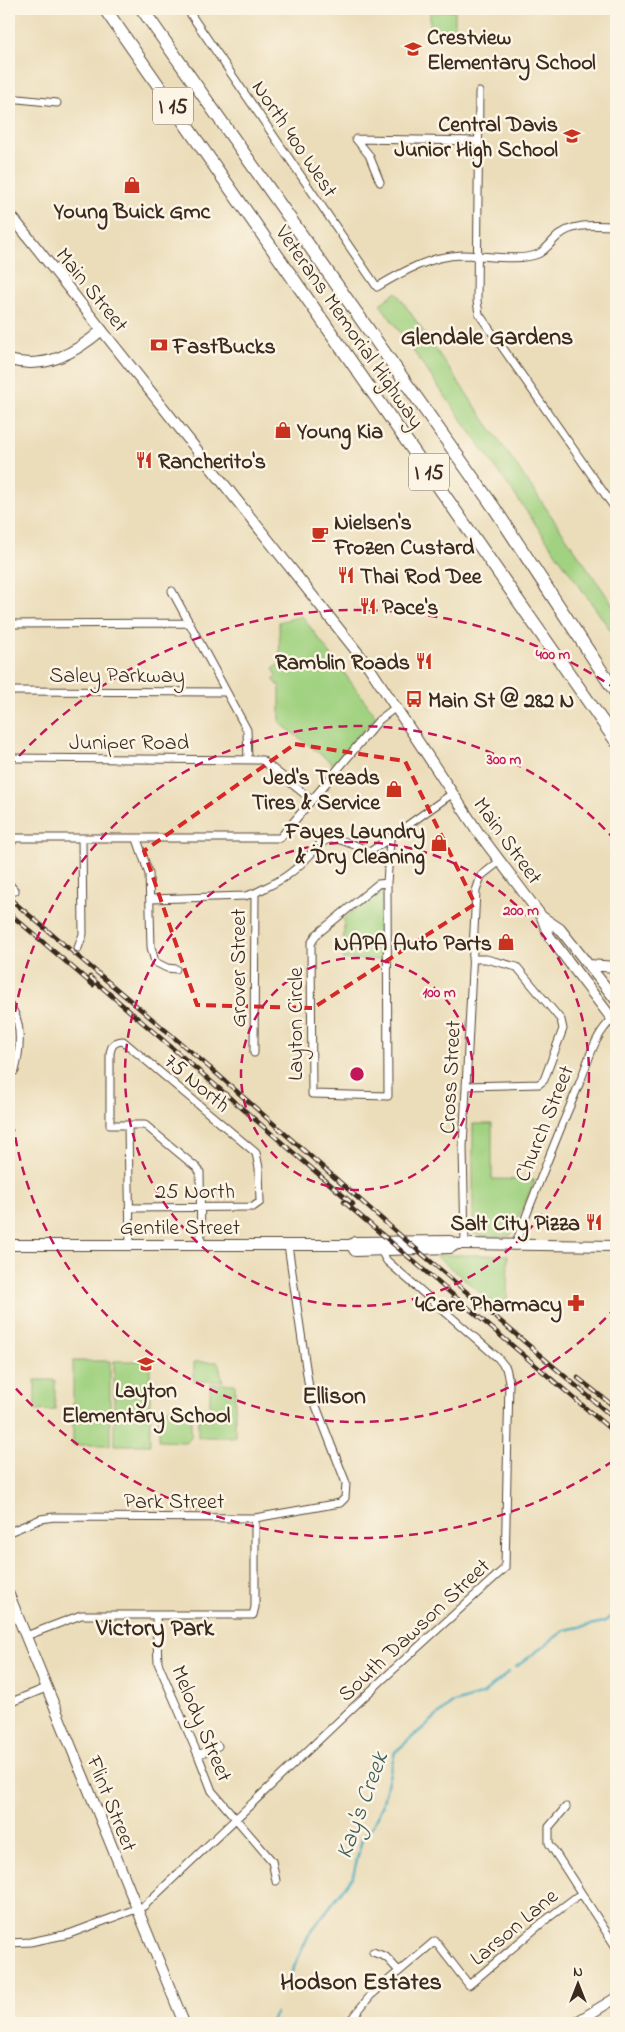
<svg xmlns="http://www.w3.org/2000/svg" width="625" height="2032" viewBox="0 0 625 2032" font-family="'Indie Flower',sans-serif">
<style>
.green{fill:#a1d281;stroke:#6e7e50}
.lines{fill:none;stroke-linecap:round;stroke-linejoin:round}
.stream{stroke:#3ca9bc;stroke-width:2.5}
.street-casing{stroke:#554535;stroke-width:9}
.secondary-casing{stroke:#554535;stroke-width:12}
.highway-casing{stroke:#554535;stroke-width:14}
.street{stroke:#fff;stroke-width:7}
.secondary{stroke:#fff;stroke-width:10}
.highway{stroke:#fff;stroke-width:12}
.rail-casing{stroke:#3b2a1e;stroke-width:4.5}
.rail{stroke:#fcf5e5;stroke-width:2.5;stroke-dasharray:8;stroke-linecap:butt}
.marked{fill:none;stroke:#d62828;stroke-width:4;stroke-dasharray:10 6;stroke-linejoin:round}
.ring{fill:none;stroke:#c2185b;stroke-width:2.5;stroke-dasharray:9 6}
.labels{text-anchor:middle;stroke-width:5;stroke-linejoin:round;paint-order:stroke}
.shield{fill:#fcf5e5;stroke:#75675a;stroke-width:1}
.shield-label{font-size:21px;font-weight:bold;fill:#3b2a1e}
.poi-label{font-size:22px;font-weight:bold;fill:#3b2a1e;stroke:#fcf5e5;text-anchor:start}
.street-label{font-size:22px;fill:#3b2a1e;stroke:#fcf5e5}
.neighbourhood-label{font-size:24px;font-weight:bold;fill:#3b2a1e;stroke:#fcf5e5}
.water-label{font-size:24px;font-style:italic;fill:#3b5d5d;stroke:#fcf5e5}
.centre{fill:#c2185b;stroke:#fcf5e5;stroke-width:2.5}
.ring-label{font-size:15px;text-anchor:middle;font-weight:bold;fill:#c2185b;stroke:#fcf5e5;stroke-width:5;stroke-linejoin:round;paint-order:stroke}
</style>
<rect width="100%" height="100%" fill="#fcf5e5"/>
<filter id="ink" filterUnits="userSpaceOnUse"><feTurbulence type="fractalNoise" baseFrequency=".02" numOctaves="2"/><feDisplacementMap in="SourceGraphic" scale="10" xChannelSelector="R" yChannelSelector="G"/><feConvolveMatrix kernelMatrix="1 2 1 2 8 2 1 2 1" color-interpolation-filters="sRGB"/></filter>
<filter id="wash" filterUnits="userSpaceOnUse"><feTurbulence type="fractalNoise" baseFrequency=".0096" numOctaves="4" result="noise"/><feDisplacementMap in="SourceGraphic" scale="20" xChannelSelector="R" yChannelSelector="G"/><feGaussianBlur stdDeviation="1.12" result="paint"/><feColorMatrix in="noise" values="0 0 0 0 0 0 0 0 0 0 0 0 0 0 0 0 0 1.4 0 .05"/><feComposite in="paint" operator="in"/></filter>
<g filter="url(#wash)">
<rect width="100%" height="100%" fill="#ebddba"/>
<path class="green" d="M430,11h25v18h-25z
M396,292l220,317v29l-236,-334z
M302,616l74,100 -43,48 -53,-41v-36l-7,-8 4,-3 -4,-8 7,-4 -1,-42z
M381,891l3,2 -1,67 -40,-1 1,-41 33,-26z
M473,1124h19v55l43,1 -25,56h-30l-7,-3z
M435,1255h73l-1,45 -8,8z
M73,1361h37v84h-37z
M114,1361h36v84h-36z
M194,1362h24l5,19h-29z
M35,1380h20v30l-20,1z
M210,1384h25v53h-37v-18h12z
M159,1409h32v28l-6,5 -26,-1z"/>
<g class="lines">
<path class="stream" d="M516,1667l49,-37 39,-8 12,-10
M284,1989l25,-55 44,-58 9,-37 11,-14 9,-19 13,-54 56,-48 32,-10 26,-22
M270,2023l5,-10"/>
</g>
</g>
<g filter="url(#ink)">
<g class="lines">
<g class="street-casing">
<path id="street" d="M187,9l190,278c27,-16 53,-31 85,-32 20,0 58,7 76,-1 8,-4 13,-12 20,-18 16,-14 38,-10 58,-10
M479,92l-2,209 2,13 137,196
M9,98l48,5
M356,139l122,2
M356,139l13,16 11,27
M172,591l75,139 1,30
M9,624l181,-1
M9,691l216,1
M9,758l253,2 50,40
M9,835l5,3h266l99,-118 17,-13
M137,839l12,35 2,73 4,15 12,6 9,1
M9,849l5,-11
M387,883l-9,1 -62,51 -5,9 1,150 76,2 -1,-213 3,-43
M9,884l6,7
M151,899l94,-3 10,-3
M78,948l5,-14 -1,-95
M9,1005c15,17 11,45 6,66l-6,1
M254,1053l1,-160c11,-6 24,-11 34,-19 40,-30 25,-49 81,-22l83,-59
M466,1086l73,-2 5,-4 19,-51 -2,-9 -44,-53 -31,-8h-14
M128,1125l2,120
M130,1208l123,-1 7,-5 -1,-34 -3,-15 -133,-112c-9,1 -11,3 -13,12v72h35l52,43 3,4 1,73
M465,1244l-2,-97 13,-256 5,-15 19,-15
M515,1246c20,-55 42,-110 65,-164 8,-20 15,-49 33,-63
M9,1532l32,-13 13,-2 201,1 85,-15 5,-5 1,-15 -37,-95 -21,-143
M156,1617l2,46 40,92 14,36 60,70 4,20
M26,1636l55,-21h172l2,-8v-89
M9,1703l37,-15
M198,1755l20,-9
M566,1807l-17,20v16l67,104
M9,1943l21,-1 39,-8 75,-28 238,-226 123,-112 4,-187 -3,-13 -8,-10 -111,-97 -6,-10
M373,1952l13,5 12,13
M348,2023l23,-28 64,-54 34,44 74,-63 37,-28"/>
</g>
<g class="secondary-casing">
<path id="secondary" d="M9,213l360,454 109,165 64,85 7,19 67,88
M9,360c37,10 66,-7 93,-30
M542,917l18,12 56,71
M589,965l27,2
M9,1245h342l4,-3 95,-1 7,3
M351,1245l4,6 95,-3 7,-4h8l151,2
M9,1595l175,428
M575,2023l41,-25"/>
</g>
<g class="highway-casing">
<path id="highway" d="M105,9l511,732
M142,9l353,500 121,184"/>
</g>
<use href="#street" class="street"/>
<use href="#secondary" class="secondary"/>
<use href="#highway" class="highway"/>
<g class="rail-casing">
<path id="rail" d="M9,898l207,175 185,163 215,184
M9,913l84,72
M90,977l263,227
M344,1202l272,232
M578,1378l38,30"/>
</g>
<use href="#rail" class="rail"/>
</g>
</g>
<path class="marked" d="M295,744l110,17 70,143 -162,104 -116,-3 -53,-154z"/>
<g class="ring">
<circle cx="357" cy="1074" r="116"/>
<circle cx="357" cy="1074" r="232"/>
<path d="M616 1307A348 348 0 1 1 616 841"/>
<path d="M613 1461A464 464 0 0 1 9 1381M9 767A464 464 0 0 1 613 687"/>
</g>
<defs>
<g id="school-bare" transform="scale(1.35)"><path d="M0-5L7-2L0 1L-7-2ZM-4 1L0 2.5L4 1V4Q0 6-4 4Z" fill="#c8321e" stroke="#fcf5e5" stroke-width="2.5" paint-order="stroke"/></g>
<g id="shop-bare" transform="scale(1.35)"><path d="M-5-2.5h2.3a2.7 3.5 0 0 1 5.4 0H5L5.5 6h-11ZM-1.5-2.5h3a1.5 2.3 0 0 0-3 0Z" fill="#c8321e" stroke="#fcf5e5" stroke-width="2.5" paint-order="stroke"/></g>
<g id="bank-bare" transform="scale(1.35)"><path d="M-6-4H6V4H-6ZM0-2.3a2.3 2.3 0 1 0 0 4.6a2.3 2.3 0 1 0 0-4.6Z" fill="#c8321e" stroke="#fcf5e5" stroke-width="2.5" paint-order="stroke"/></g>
<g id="restaurant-bare" transform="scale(1.35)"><path d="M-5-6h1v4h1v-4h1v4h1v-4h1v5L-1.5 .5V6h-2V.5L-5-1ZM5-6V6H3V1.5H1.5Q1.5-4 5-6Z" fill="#c8321e" stroke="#fcf5e5" stroke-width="2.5" paint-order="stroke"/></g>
<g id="cafe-bare" transform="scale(1.35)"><path d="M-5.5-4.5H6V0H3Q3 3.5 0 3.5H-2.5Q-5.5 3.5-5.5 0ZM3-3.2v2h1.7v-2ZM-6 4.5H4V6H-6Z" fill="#c8321e" stroke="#fcf5e5" stroke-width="2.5" paint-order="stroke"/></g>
<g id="bus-bare" transform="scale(1.35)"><path d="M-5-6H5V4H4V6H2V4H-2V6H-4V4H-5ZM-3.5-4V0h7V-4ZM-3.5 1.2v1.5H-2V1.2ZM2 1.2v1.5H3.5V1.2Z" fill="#c8321e" stroke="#fcf5e5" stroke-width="2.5" paint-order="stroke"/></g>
<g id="pharmacy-bare" transform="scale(1.35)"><path d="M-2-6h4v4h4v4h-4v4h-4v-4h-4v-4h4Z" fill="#c8321e" stroke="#fcf5e5" stroke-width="2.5" paint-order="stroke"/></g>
</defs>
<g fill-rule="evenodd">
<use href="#school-bare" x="413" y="49"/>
<use href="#school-bare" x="572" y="136"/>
<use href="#shop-bare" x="132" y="185"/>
<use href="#bank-bare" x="159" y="345"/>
<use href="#shop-bare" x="283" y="430"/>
<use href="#restaurant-bare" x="144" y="460"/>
<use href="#cafe-bare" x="320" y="534"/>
<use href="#restaurant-bare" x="346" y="575"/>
<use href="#restaurant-bare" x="368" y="606"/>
<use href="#restaurant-bare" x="424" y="661"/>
<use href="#bus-bare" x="414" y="699"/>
<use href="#shop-bare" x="394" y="789"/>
<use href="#shop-bare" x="439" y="843"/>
<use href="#shop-bare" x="506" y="942"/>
<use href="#restaurant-bare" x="594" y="1222"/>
<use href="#pharmacy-bare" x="576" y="1303"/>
<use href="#school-bare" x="146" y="1364"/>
</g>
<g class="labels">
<g class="shield">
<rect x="153" y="87.5" width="40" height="37" rx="4"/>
<rect x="409" y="453.5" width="40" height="37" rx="4"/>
</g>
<g class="shield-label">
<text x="173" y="113">I 15</text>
<text x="429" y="479">I 15</text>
</g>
<g class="poi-label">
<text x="427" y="44">Crestview<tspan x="427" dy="25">Elementary School</tspan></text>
<text x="558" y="131" text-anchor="end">Central Davis<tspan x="558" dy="25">Junior High School</tspan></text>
<text x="132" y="218" text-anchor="middle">Young Buick Gmc</text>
<text x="173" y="353">FastBucks</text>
<text x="297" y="438">Young Kia</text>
<text x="158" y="468">Rancherito's</text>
<text x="334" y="529">Nielsen's<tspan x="334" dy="25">Frozen Custard</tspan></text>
<text x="360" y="583">Thai Rod Dee</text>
<text x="382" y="614">Pace's</text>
<text x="410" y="669" text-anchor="end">Ramblin Roads</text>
<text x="428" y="707">Main St @ 282 N</text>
<text x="380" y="784" text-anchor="end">Jed's Treads<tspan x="380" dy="25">Tires &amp; Service</tspan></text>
<text x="425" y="838" text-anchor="end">Fayes Laundry<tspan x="425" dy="25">&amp; Dry Cleaning</tspan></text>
<text x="492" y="950" text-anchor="end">NAPA Auto Parts</text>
<text x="580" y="1230" text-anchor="end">Salt City Pizza</text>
<text x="562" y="1311" text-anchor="end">4Care Pharmacy</text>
<text x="146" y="1397" text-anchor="middle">Layton<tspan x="146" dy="25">Elementary School</tspan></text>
</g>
<g class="street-label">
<text transform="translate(296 138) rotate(56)" y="8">North 400 West</text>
<text transform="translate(93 289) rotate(51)" y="8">Main Street</text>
<text transform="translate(351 326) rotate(55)" y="8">Veterans Memorial Highway</text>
<text x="117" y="682">Saley Parkway</text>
<text x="129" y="749">Juniper Road</text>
<text transform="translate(509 840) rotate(54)" y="8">Main Street</text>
<text transform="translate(237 968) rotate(-90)" y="8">Grover Street</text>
<text transform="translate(294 1024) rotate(-90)" y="8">Layton Circle</text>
<text transform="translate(449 1077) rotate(-87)" y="8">Cross Street</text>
<text transform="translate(198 1082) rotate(40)" y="8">75 North</text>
<text transform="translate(543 1123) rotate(-68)" y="8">Church Street</text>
<text x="195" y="1198">25 North</text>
<text x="180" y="1234">Gentile Street</text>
<text x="174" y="1508">Park Street</text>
<text transform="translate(413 1629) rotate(-43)" y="8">South Dawson Street</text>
<text transform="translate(203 1723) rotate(67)" y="8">Melody Street</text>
<text transform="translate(113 1803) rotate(68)" y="8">Flint Street</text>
<text transform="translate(513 1926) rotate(-40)" y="8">Larson Lane</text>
</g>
<g class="neighbourhood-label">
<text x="487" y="344">Glendale Gardens</text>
<text x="334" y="1403">Ellison</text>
<text x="155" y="1635">Victory Park</text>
<text x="361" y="1989">Hodson Estates</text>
</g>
<g class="water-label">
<text transform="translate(361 1805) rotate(-70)" y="8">Kay's Creek</text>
</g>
</g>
<circle cx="357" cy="1074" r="8" class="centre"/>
<g class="ring-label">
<text x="553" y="659">400 m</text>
<text x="504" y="764">300 m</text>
<text x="521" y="915">200 m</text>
<text x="439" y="997">100 m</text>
</g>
<rect width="625" height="2032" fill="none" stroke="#fcf5e5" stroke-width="30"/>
<g transform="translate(578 1984)" stroke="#fcf5e5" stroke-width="4" paint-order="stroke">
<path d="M0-4L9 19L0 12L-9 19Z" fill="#3b2a1e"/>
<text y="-8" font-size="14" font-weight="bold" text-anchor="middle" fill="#3b2a1e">N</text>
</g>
</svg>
